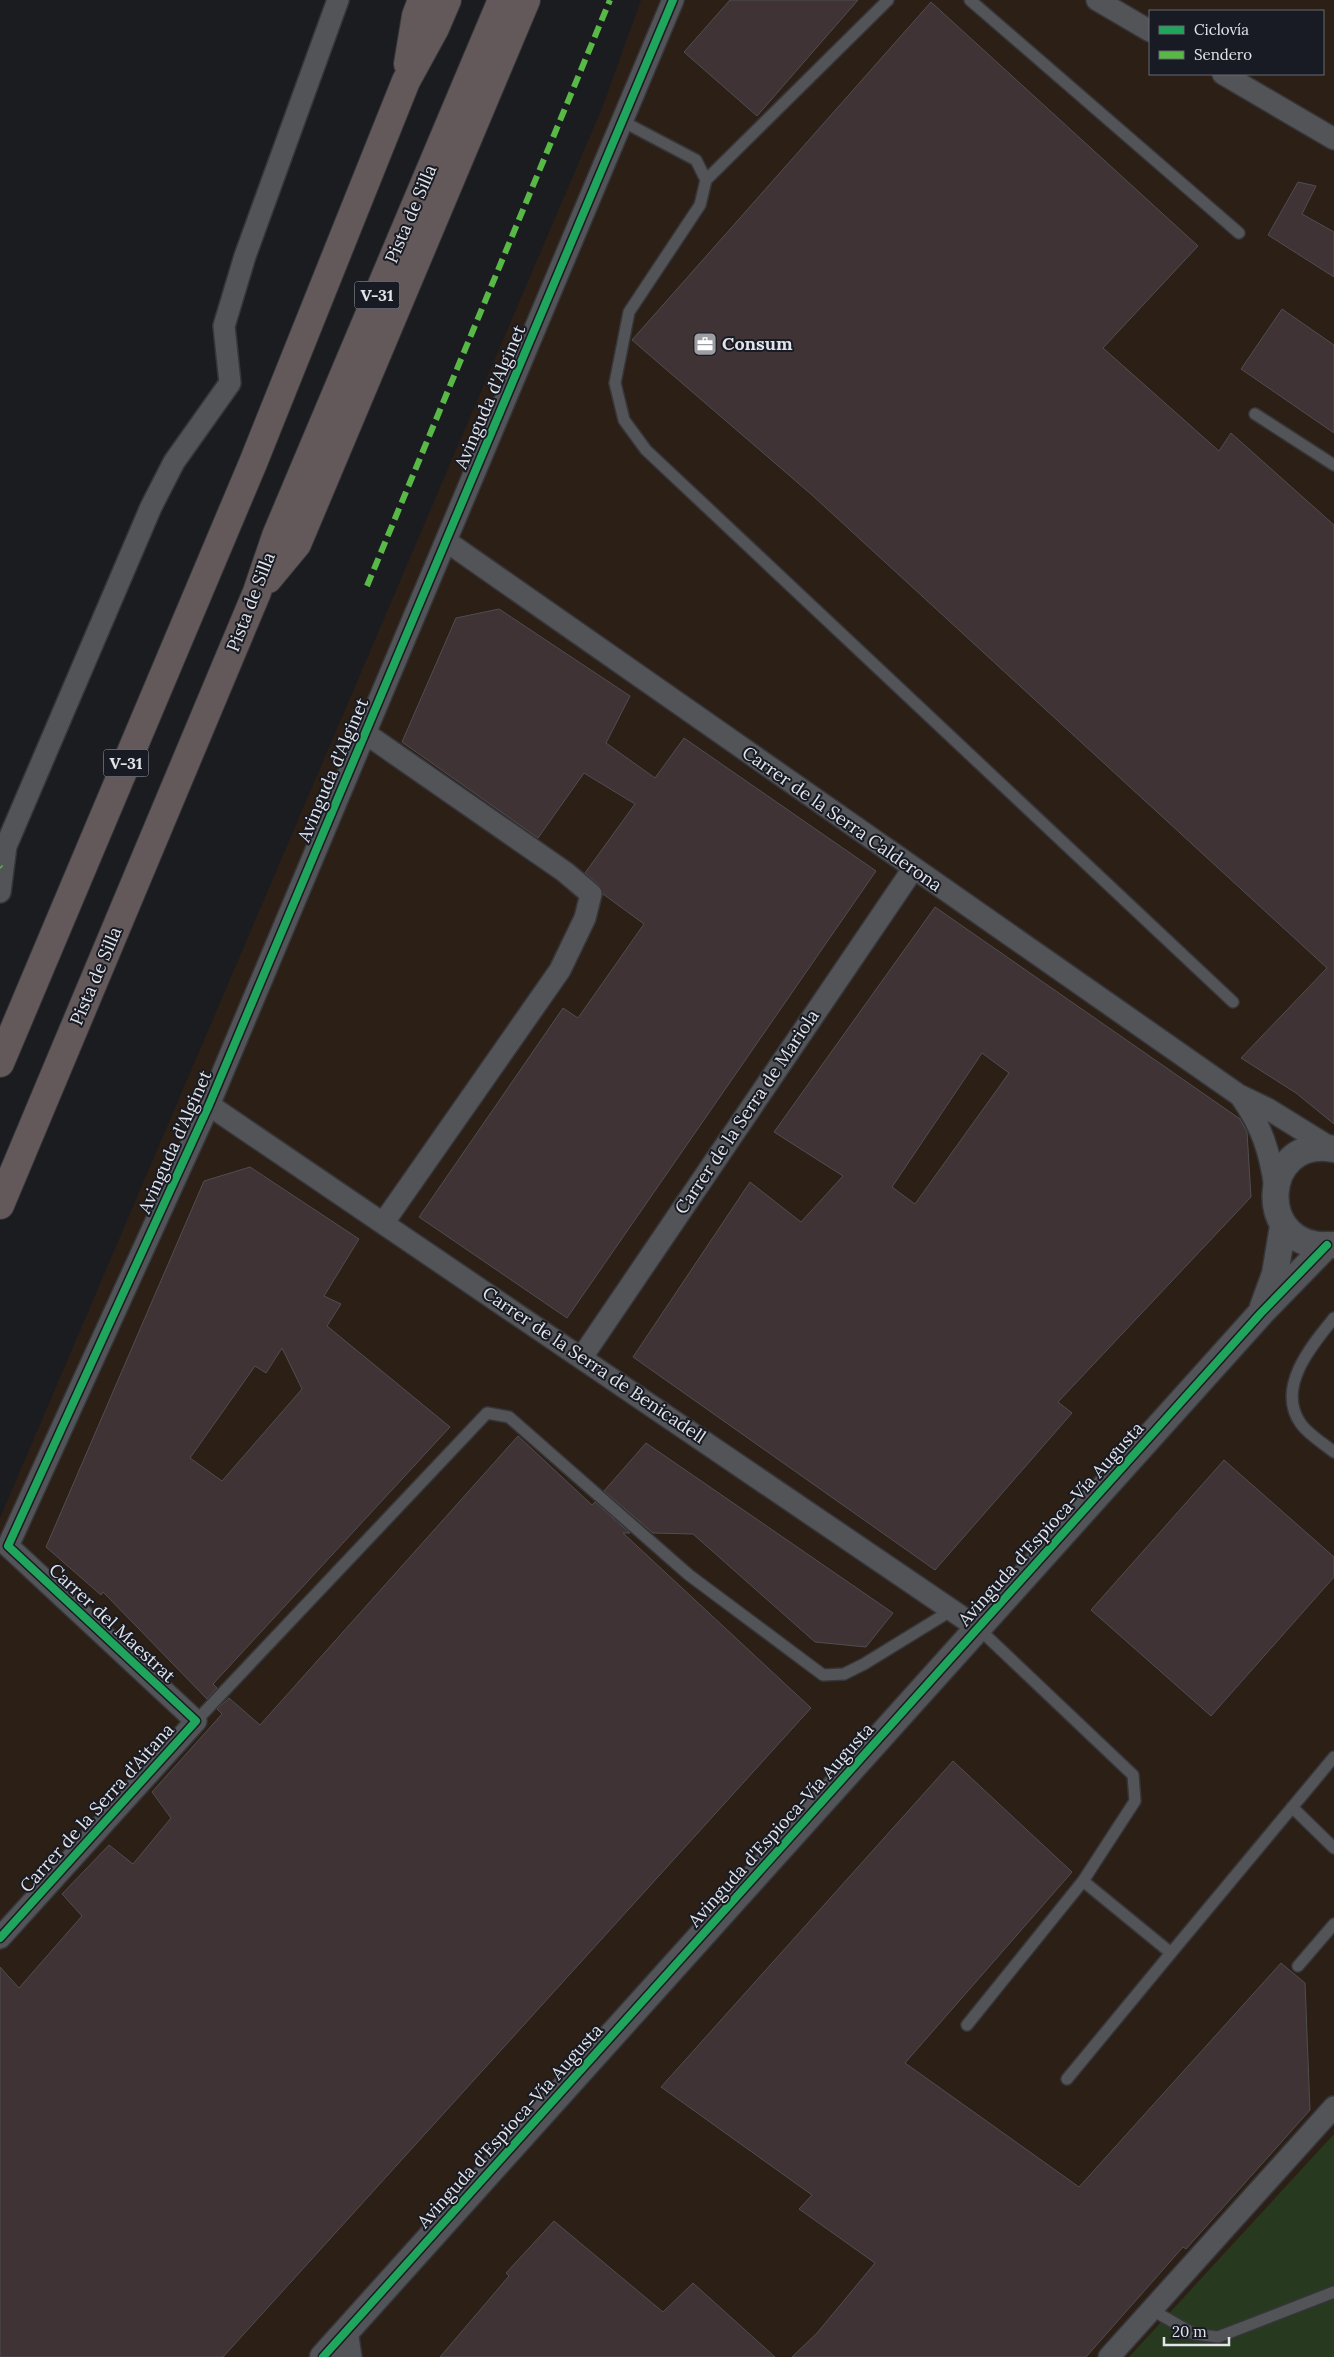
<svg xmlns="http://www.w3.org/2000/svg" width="1334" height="2357" viewBox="0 0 1334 2357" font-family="Lora,serif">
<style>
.industrial{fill:#2b1f16;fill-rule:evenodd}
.green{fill:#273a1f}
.building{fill:#3f3336;stroke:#504e50;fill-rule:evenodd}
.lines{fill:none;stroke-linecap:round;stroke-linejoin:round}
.service-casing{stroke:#36363a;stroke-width:14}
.minor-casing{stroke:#36363a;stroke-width:24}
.tertiary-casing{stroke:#36363a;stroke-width:29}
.motorway-casing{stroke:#36363a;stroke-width:30}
.service{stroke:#535457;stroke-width:11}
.minor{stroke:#535457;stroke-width:21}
.tertiary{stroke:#535457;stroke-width:26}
.motorway{stroke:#63595b;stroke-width:28}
.quiet{stroke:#58b947;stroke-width:6;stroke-dasharray:12 6;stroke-linecap:butt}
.cycleway-casing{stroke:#181b23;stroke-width:11}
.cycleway{stroke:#20a55d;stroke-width:8}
.labels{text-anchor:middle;stroke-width:4;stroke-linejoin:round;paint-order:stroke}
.shield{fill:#181b23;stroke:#a5a8ae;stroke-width:1}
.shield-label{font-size:16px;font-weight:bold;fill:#e2e4ea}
.street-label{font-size:18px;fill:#e2e4ea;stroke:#181b23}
.poi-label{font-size:18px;font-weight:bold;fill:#e2e4ea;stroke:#181b23;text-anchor:start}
</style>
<rect width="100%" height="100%" fill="#1b1c20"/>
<path class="industrial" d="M641,0h693v2167l-175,190h-1159v-839l602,-1410zM1150,11h173v63h-173z"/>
<path class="green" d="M1334,2134v223h-205z"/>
<path class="building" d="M730,0h128l-101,116 -73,-64z
M931,2l267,244 -95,102 116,103 12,-18 103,92v599l-38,-31 -55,-35 86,-90 -515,-473 -180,-155z
M1298,182l18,4 -14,28 32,18v45l-66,-42z
M1282,309l52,36v88l-93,-64z
M499,609l131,87 -24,47 49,35 29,-40 192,133 -309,447 -148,-101 144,-209 15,10 66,-94 -41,-30 -4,-9 -14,-12 50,-69 -51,-31 -46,65 -136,-96 54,-124z
M935,907l305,212 7,13 4,65 -193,205 14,11 -137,157 -302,-213 117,-175 51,40 42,-46 -69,-44zM982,1053l27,20 -94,131 -23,-17z
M250,1167l109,72 -35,57 17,8 -14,22 123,101 -237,257 4,4 -10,11 -104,-107 -2,3 -55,-48 158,-366zM282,1348l20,41 -80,92 -32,-23 65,-92 11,7z
M518,1436l74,69 3,-3 35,31h-7l188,175 -588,649h-223v-390l19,21 63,-72 -20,-22 47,-49 24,19 38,-46 -19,-26 70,-78 -5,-5 12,-11 31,27z
M646,1443l247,170 -27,34 -51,-5 -122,-108 -40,-1 -49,-42z
M1224,1460l110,97v20l-123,139 -120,-106z
M953,1761l119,111 -167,191 174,124 202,-224 24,20 5,127 -124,139 -3,-2 -97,110h-294l25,-24 58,-70 -76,-54 13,-14 -151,-108z
M554,2221l109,91 30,-29 82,74h-335l69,-81 -3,-3z"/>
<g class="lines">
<g class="service-casing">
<path id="service" d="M970,0l269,233
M622,121l74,39 10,20 -6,25 -71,107 -14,71 9,37 22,30 587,552
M706,180l182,-180
M1255,414l79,51
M1334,1318c-22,27 -59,70 -33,106 8,11 23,20 33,28
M196,1721l291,-308 22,4 180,158 134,100 21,-1 20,-10 88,-54
M1292,1807l42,41
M1171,1953l163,-196
M1298,1966l36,-42
M967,2025l116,-144 52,-80 -2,-26 -155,-147
M1067,2079l104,-126 -88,-72
M1152,2310l42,24 24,3 116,-45"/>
</g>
<g class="minor-casing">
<path id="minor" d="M1097,0l53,31
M1223,74l111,65
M446,541l793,554 29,14 63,39
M365,733l200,139 26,22 -6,24 -25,52 -176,252
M0,892l6,-46 145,-339 23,-45 56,-79 -6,-57 21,-70 93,-256
M1241,1097c21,30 29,55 34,91
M209,1105l769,523
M582,1357l331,-488
M0,1938l196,-217 -188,-175 201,-441 464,-1105
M347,2330l4,27
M1109,2357l225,-250"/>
</g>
<g class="tertiary-casing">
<path id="tertiary" d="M1334,1149c-74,-15 -82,104 0,96
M1263,1307l12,-33 8,-48
M323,2357l938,-1044 66,-68"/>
</g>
<g class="motorway-casing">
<path id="motorway" d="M408,64l8,-48 6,-16
M268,579l29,-35 229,-544
M0,1063l253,-600 153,-382 29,-53 12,-28
M0,1205l257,-613 19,-56 226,-536"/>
</g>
<use href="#service" class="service"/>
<use href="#minor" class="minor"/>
<use href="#tertiary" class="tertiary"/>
<use href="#motorway" class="motorway"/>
<path class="quiet" d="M367,586l243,-586
M0,867l1,1"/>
<g class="cycleway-casing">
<path id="cycleway" d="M0,1938l196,-217 -188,-175 201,-441 464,-1105
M323,2357l938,-1044 66,-68"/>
</g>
<use href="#cycleway" class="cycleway"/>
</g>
<defs>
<g id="office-square" transform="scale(1.25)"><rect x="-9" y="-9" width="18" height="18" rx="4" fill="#9c9ea3" stroke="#181b23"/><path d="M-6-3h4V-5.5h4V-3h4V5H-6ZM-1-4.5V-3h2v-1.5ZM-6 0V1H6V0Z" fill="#fff"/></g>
</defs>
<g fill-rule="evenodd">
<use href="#office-square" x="705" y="344"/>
</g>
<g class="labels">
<g class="shield">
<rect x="354.5" y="281.5" width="45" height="27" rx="4"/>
<rect x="103.5" y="749.5" width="45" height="27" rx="4"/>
</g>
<g class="shield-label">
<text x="377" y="301">V-31</text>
<text x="126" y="769">V-31</text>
</g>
<g class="street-label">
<text transform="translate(411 214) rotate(-67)" y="6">Pista de Silla</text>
<text transform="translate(490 397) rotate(-67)" y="6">Avinguda d'Alginet</text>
<text transform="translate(251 602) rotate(-69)" y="6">Pista de Silla</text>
<text transform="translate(333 770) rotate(-67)" y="6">Avinguda d'Alginet</text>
<text transform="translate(842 819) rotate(35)" y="6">Carrer de la Serra Calderona</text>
<text transform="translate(96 976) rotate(-67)" y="6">Pista de Silla</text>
<text transform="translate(747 1112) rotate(-56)" y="6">Carrer de la Serra de Mariola</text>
<text transform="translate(175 1142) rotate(-66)" y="6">Avinguda d'Alginet</text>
<text transform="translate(594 1365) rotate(34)" y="6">Carrer de la Serra de Benicadell</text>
<text transform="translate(1051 1524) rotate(-48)" y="6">Avinguda d'Espioca-Vía Augusta</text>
<text transform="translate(112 1623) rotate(43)" y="6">Carrer del Maestrat</text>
<text transform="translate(97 1808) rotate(-48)" y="6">Carrer de la Serra d'Aitana</text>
<text transform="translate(781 1825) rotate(-48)" y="6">Avinguda d'Espioca-Vía Augusta</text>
<text transform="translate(510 2126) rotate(-48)" y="6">Avinguda d'Espioca-Vía Augusta</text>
</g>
<g class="poi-label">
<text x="722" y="350">Consum</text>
</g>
</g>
<rect x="1149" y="10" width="175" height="65" fill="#181b23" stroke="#696b73"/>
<rect x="1159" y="26" width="25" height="8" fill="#20a55d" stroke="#696b73"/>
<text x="1194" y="35" font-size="15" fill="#e2e4ea">Ciclovía</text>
<rect x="1159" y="51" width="25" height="8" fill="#58b947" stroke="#696b73"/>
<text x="1194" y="60" font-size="15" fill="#e2e4ea">Sendero</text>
<path d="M1164 2337v8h65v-8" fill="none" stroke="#e2e4ea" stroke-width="2.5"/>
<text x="1172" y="2337" font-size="15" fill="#e2e4ea" stroke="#181b23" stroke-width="4" paint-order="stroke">20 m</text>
</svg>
